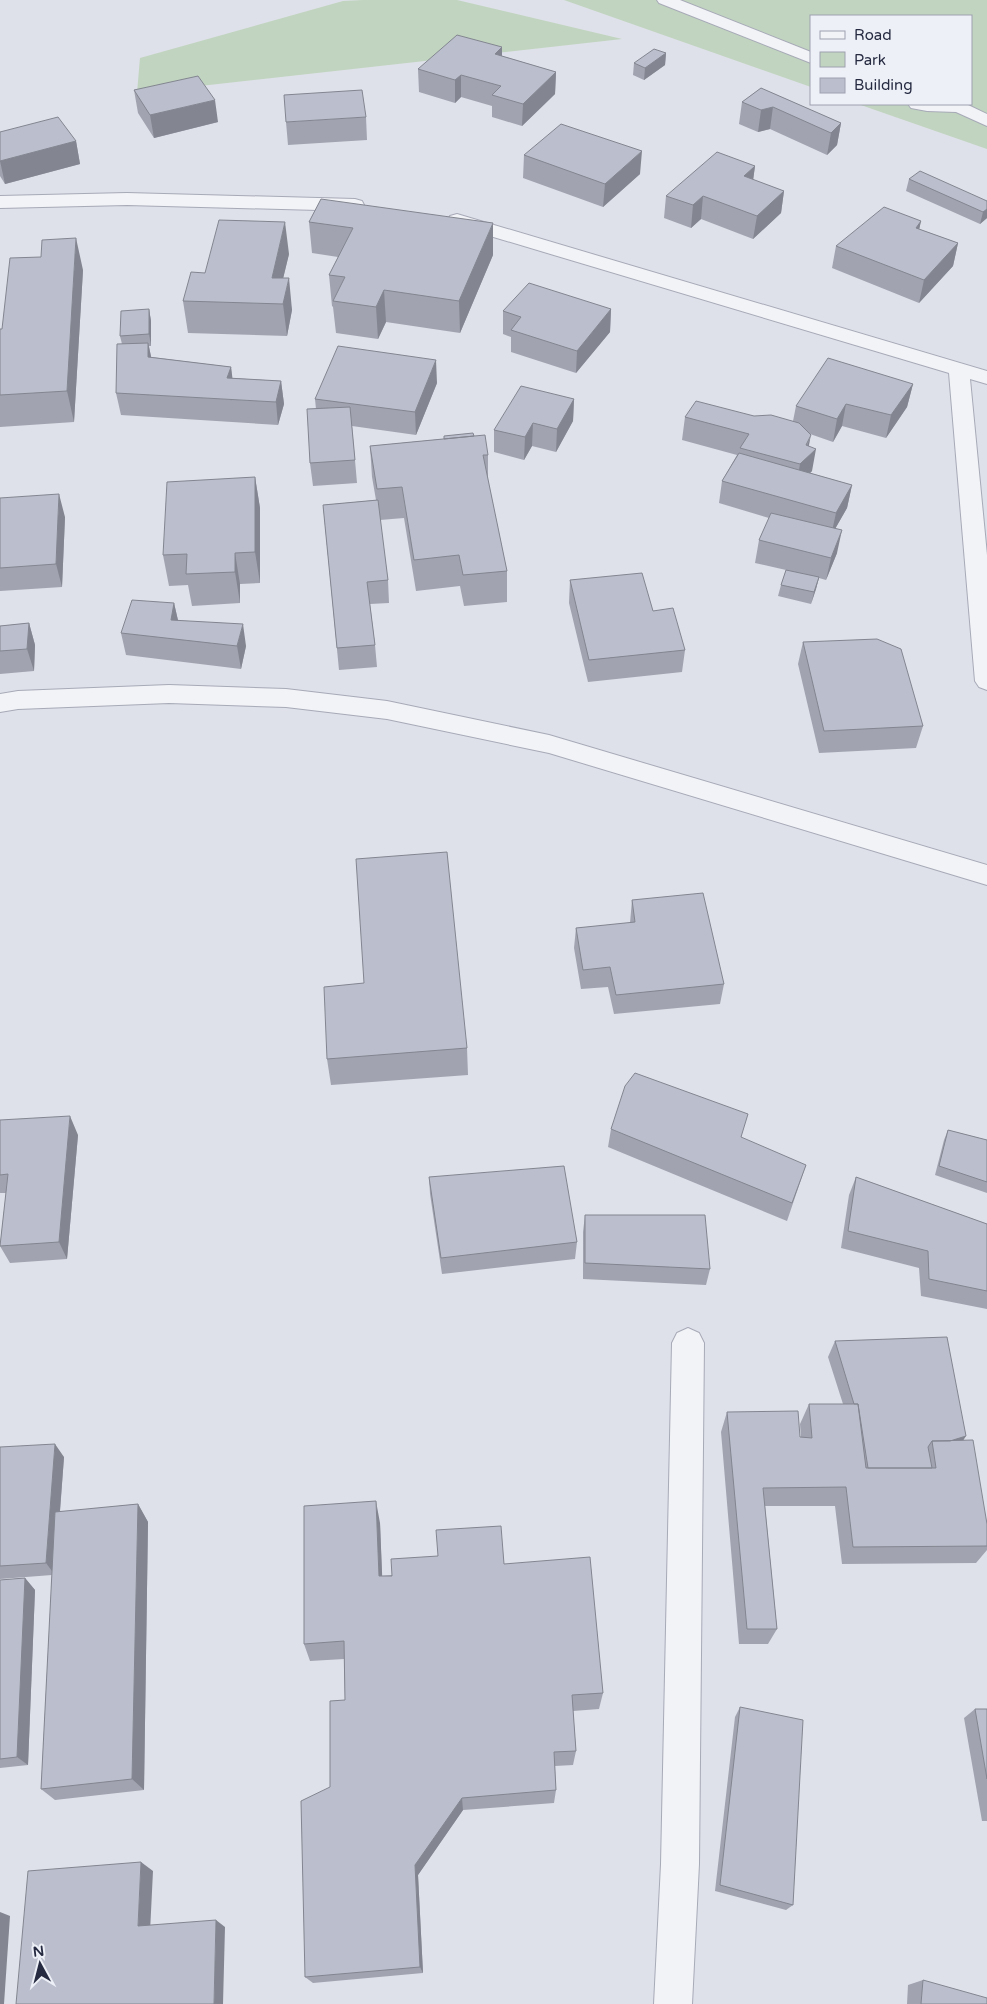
<svg xmlns="http://www.w3.org/2000/svg" width="987" height="2004" viewBox="0 0 987 2004" font-family="'Varela Round',sans-serif">
<style>
.green{fill:#c1d4bf}
.lines{fill:none;stroke-linecap:round;stroke-linejoin:round}
.service-casing{stroke:#a7aab7;stroke-width:2}
.minor-casing{stroke:#a7aab7;stroke-width:2}
.service{fill:#f2f3f7;fill-rule:evenodd}
.minor{fill:#f2f3f7;fill-rule:evenodd}
.wall{fill:#a1a4b0}
.shaded-wall{fill:#838690}
.building{fill:#bbbfcd;stroke:#838690}
</style>
<rect width="100%" height="100%" fill="#dee1e9"/>
<path class="green" d="M363,0h94l165,39 -485,54 3,-35 203,-57z
M564,0h423v149l-129,-45h113v-88h-160v71z"/>
<g class="lines">
<g class="service-casing">
<path id="service" d="M688,1328l11,5 5,10 -5,521 -7,140h-38l7,-140 11,-521 5,-10z"/>
</g>
<g class="minor-casing">
<path id="minor" d="M657,0h23l131,52v11l-152,-60z
M908,104h58l21,10v12l-31,-14 -29,-1 -16,-3z
M127,193l228,6 7,2 2,4 -2,4 -7,2 -228,-6 -127,3v-12z
M457,214l530,157v13l-17,-5 17,176v135l-8,-3 -4,-6 -26,-308 -499,-149 -2,-4 2,-4z
M169,685l117,4 101,12 162,34 438,130v20l-438,-132 -162,-34 -101,-12 -117,-4 -151,6 -18,3v-18l18,-3z"/>
</g>
<use href="#service" class="service"/>
<use href="#minor" class="minor"/>
</g>
<path class="wall" d="M502,47v9l54,16 -1,22 -33,32 -30,-9v-11l-31,-9 -6,6 -36,-11 -1,-23z
M666,53l-1,12 -21,15 -11,-5 1,-12z
M761,88l80,35 -4,22 -10,10 -57,-26 -12,3 -19,-8 3,-22z
M134,90l84,32 -64,16 -16,-25z
M366,117l1,23 -79,5 -2,-23z
M0,132l76,9 4,23 -75,20 -5,-8z
M524,155l116,19 -37,33 -80,-29z
M755,166l-2,14 31,11 -3,22 -28,26 -52,-20 -10,9 -27,-10 2,-22z
M909,179l78,22v17l-7,6 -74,-33z
M321,199l172,56 -33,78 -74,-11 -8,17 -42,-6 -3,-26 -1,-1 -3,-31 9,-18 -26,-4 -3,-31z
M921,221l-2,8 39,14 -5,23 -34,37 -87,-35 4,-22z
M289,254l-6,24 9,32 -5,26 -99,-3 -5,-32 22,-28z
M83,270l-9,152 -74,5v-98h2z
M149,309l2,12v25h-2l2,11 80,10 1,11 49,3 3,23 -6,21 -157,-10 -5,-22 6,-49 -2,-8z
M611,309l-1,23 -34,41 -65,-21v-15l-8,-3v-23z
M437,383l-21,52 -64,-9 5,57 -44,3 -3,-23 6,-54 -1,-10z
M913,384l-6,23 -21,31 -44,-12 -9,16 -23,-8 -1,12 3,25 -2,2 42,12 -5,23 -12,21 2,24 -11,27 -7,-2 -3,11 -5,15 -33,-8 3,-11 5,-15 -31,-7 4,-23 10,-22 -50,-15 3,-22 15,-26 -55,-15 3,-23 69,-1 39,5 3,-15z
M574,399l-1,22 -17,31 -24,-6 -8,14 -30,-8v-22z
M474,436l14,19v25l19,91v31l-43,4 -4,-20 -44,5 -12,-73 -24,2 8,60 1,23 -19,1 5,41 2,22 -38,3 -16,-165 53,-5 -4,-23 -2,-31z
M255,477l5,31v75l-20,1v19l-48,3 -4,-21 -19,1 -6,-31z
M0,498l65,19 -3,70 -62,4z
M570,580l83,31 32,39 -3,22 -94,10 -19,-79z
M174,603l4,17 68,26 -5,23 -115,-14 -5,-22z
M29,623l6,22 -1,26 -34,3v-48z
M803,642l120,84 -7,22 -97,5 -21,-89z
M632,900l92,84 -4,20 -106,10 -6,-27 -27,2 -7,-41 2,-20 54,-5z
M364,983l103,65 1,27 -137,10 -4,-26z
M0,1120l78,15 -11,124 -57,4 -10,-17 6,-53h-6z
M611,1129l195,36 -19,56 -179,-74z
M948,1130l39,10v53l-52,-18 9,-35z
M429,1177l148,65 -2,17 -133,15 -12,-80z
M856,1177l131,47v85l-66,-13 -2,-28 -78,-20 8,-53z
M585,1215l125,54 -4,16 -123,-6v-47z
M835,1341l129,99 23,84v26l-11,13 -134,1 -7,-58h-70l12,123 -9,15h-29l-18,-212 6,-20 74,25 -1,-13 9,-20h34l-15,-47z
M0,1447l64,10 -4,55 78,-8 10,18 -4,268 -89,10 -14,-11 11,-214 -52,4z
M380,1523l2,53 122,-12 99,129 -4,16 -26,2 3,40 -3,14 -18,1 1,24 -2,13 -91,7 -45,65 5,98 -110,10 -8,-6 25,-190 15,-87 -1,-41 -34,2 -6,-17z
M25,1578l10,12 -7,175 -28,3v-188z
M740,1707l53,198 -7,5 -71,-19 20,-174z
M975,1709h12v112h-5l-18,-103z
M923,1980l64,24h-80l1,-19z"/>
<path class="shaded-wall" d="M502,47v23l-7,-16z
M666,53l-1,12 -21,15 1,-12z
M556,72l-1,22 -33,32 1,-22z
M461,75v22l-6,6v-23z
M215,100l3,22 -64,16 -4,-23z
M773,107l-3,22 -12,3 3,-22z
M841,123l-4,22 -10,10 4,-22z
M76,141l4,23 -75,20 -5,-23z
M642,151l-2,23 -37,33 2,-23z
M755,166l-3,22 -8,-12z
M784,191l-3,22 -28,26 4,-23z
M703,196l-2,23 -10,9 2,-23z
M987,209v9l-7,6 3,-12z
M921,221l-5,23v-16z
M285,222l4,32 -12,50 -5,-26z
M493,223v32l-33,78 -1,-32z
M76,238l7,32 -9,152 -7,-31z
M958,243l-5,23 -34,37 5,-23z
M289,278l3,32 -5,26 -4,-32z
M384,290l2,32 -8,17 -2,-32z
M149,309l2,12v25l-2,-12z
M611,309l-1,23 -34,41 1,-22z
M148,343l5,22 -5,-8z
M436,360l1,23 -21,52 -1,-23z
M231,367l3,23 -3,11 -4,-23z
M281,381l3,23 -6,21 -2,-23z
M913,384l-6,23 -21,31 5,-23z
M574,399l-1,22 -17,31 1,-23z
M846,404l-4,22 -9,16 4,-23z
M533,423l-1,23 -8,14 1,-23z
M811,435l-5,23 10,-9 -4,22 -16,16 4,-23z
M255,477l5,31v75l-5,-31z
M852,485l-5,23 -16,28 5,-23z
M59,494l6,23 -3,70 -6,-23z
M842,530l-5,23 -11,27 5,-22z
M235,553l5,31v19l-5,-31z
M819,577l-3,12 -5,15 3,-12z
M174,603l5,22 -8,-5z
M29,623l6,22 -1,26 -7,-22z
M243,624l3,22 -5,23 -4,-23z
M70,1116l8,19 -11,124 -8,-17z
M966,1436l-9,14 -25,-4z
M55,1444l9,13 -9,118 -9,-12z
M376,1501l4,22 3,73 -4,-20z
M138,1504l10,18 -4,268 -12,-11z
M25,1578l10,12 -7,175 -11,-8z
M462,1798l1,12 -45,65 5,98 -3,-6 -5,-102z
M141,1862l12,9 -3,61 -12,-6z
M0,1912l10,4 -6,88h-4z
M216,1920l9,7 -2,77h-9z"/>
<path class="building" d="M457,35l45,12 -7,7 61,18 -33,32 -31,-9 9,-9 -40,-11 -6,5 -37,-11z
M654,49l12,4 -21,15 -11,-5z
M198,76l17,24 -65,15 -16,-25z
M761,88l80,35 -10,10 -58,-26 -12,3 -19,-8z
M362,90l4,27 -80,5 -2,-27z
M58,117l18,24 -76,20v-29z
M561,124l81,27 -37,33 -81,-29z
M717,152l38,14 -11,10 40,15 -27,25 -54,-20 -10,9 -27,-9z
M920,171l67,30v8l-4,3 -74,-33z
M321,199l172,24 -34,78 -75,-11 -8,17 -43,-6 12,-24 -16,-2 24,-47 -44,-6z
M884,207l37,14 -5,7 42,15 -34,37 -88,-34z
M219,220l66,2 -13,56h17l-6,26 -100,-3 8,-29 14,1z
M76,238l-9,153 -67,4v-66h2l8,-71 31,-1 1,-17z
M529,283l82,26 -34,42 -66,-21 10,-13 -18,-6z
M149,309v25l-29,2 1,-25z
M148,343v14l83,10 -4,11 54,3 -5,21 -160,-9 1,-49z
M338,346l98,14 -21,52 -100,-13z
M828,358l85,26 -22,31 -45,-11 -9,15 -41,-13z
M521,386l53,13 -17,30 -24,-6 -8,14 -31,-7z
M696,401l58,15 17,-1 28,8 12,12 -5,10 10,4 -16,15 -60,-16 9,-14 -64,-17z
M350,407l5,53 -45,3 -3,-54z
M473,433l1,3 -30,3v-3z
M485,435l3,20h-5l24,116 -44,4 -4,-20 -45,5 -12,-73 -25,2 -7,-43z
M739,453l113,32 -16,28 -114,-32z
M255,477v75l-20,1v19l-49,2 1,-20 -24,1 4,-73z
M59,494l-3,70 -56,4v-70z
M378,500l10,80 -21,2 8,63 -38,3 -14,-143z
M771,513l71,17 -11,28 -72,-18z
M786,570l33,7 -5,15 -33,-7z
M642,573l11,38 20,-3 12,42 -96,10 -19,-80z
M132,600l42,3 -3,17 72,4 -6,22 -116,-13z
M29,623l-2,26 -27,2v-25z
M877,639l24,10 22,77 -99,5 -21,-89z
M447,852l20,196 -140,11 -3,-72 40,-4 -8,-124z
M703,893l21,91 -108,11 -6,-28 -27,3 -7,-42 59,-6 -3,-22z
M635,1073l113,41 -7,23 65,28 -14,38 -181,-74 14,-43z
M70,1116l-11,126 -59,4 8,-72 -8,1v-55z
M948,1130l39,10v42l-48,-16z
M564,1166l13,76 -136,16 -12,-81z
M856,1177l131,47v67l-58,-12 -1,-28 -80,-20z
M585,1215h120l5,54 -125,-6z
M947,1337l19,99 -16,5h-18l-4,6 4,21h-64l-10,-64h-4l-19,-63z
M809,1404h49l8,64h70l-4,-27 41,-1 14,84v22l-134,1 -7,-60 -83,1 14,141h-30l-20,-217 71,-1 2,26 12,1z
M55,1444l-9,119 -46,3v-119z
M376,1501l3,75h13l-1,-17 47,-3 -2,-26 65,-4 3,38 86,-7 13,136 -31,2 4,56 -22,1 2,38 -94,8 -47,67 5,102 -115,10 -4,-176 29,-14v-86l15,-1 -1,-59 -40,3v-138z
M138,1504l-6,275 -91,10 14,-277z
M25,1578l-8,179 -17,2v-179z
M740,1707l63,13 -10,185 -73,-20z
M975,1709h12v70z
M141,1862l-3,64 78,-6 -2,84h-198l12,-133z
M923,1980l64,18v6h-66z"/>
<rect x="810" y="15" width="162" height="90" fill="#eef0f7" stroke="#9ea1af"/>
<rect x="820" y="31" width="25" height="8" fill="#f2f3f7" stroke="#9ea1af"/>
<text x="854" y="40" font-size="15" fill="#262b42">Road</text>
<rect x="820" y="52" width="25" height="15" fill="#c1d4bf" stroke="#9ea1af"/>
<text x="854" y="65" font-size="15" fill="#262b42">Park</text>
<rect x="820" y="78" width="25" height="15" fill="#bbbfcd" stroke="#9ea1af"/>
<text x="854" y="90" font-size="15" fill="#262b42">Building</text>
<g transform="translate(40 1964) rotate(353)" stroke="#eef0f7" stroke-width="4" paint-order="stroke">
<path d="M0-4L9 19L0 12L-9 19Z" fill="#262b42"/>
<text y="-8" font-size="14" font-weight="bold" text-anchor="middle" fill="#262b42">N</text>
</g>
</svg>
